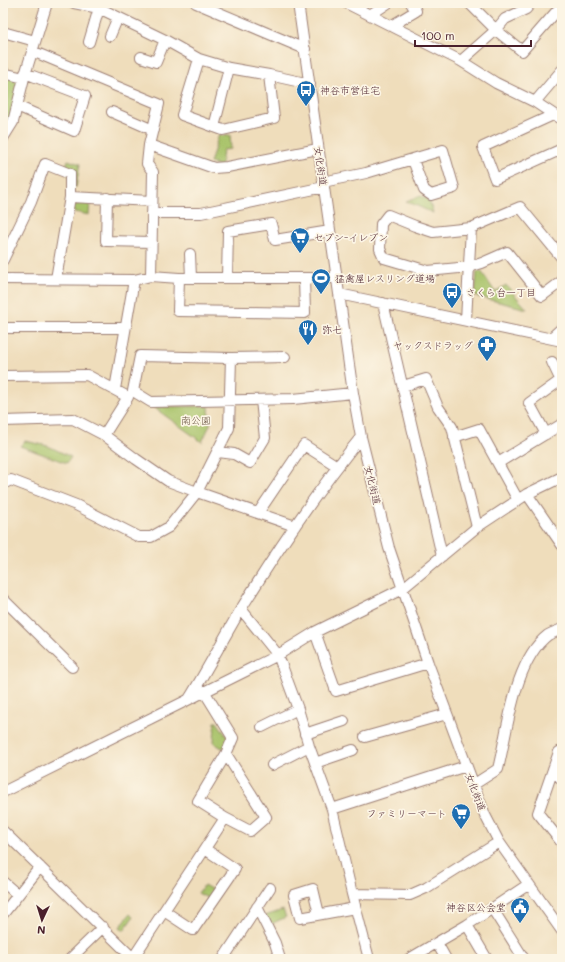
<svg xmlns="http://www.w3.org/2000/svg" width="565" height="962" viewBox="0 0 565 962" font-family="Mali,'Klee One',sans-serif">
<style>
.green{fill:#a8c369;stroke:#79714a}
.lines{fill:none;stroke-linecap:round;stroke-linejoin:round}
.minor-casing{stroke:#9c7e73;stroke-width:12}
.minor{stroke:#fff;stroke-width:10}
.labels{text-anchor:middle;stroke-width:3.5;stroke-linejoin:round;paint-order:stroke}
.poi-label{font-size:10px;fill:#4a1f2b;stroke:#fcf5e5;text-anchor:start}
.street-label{font-size:10px;fill:#4a1f2b;stroke:#fcf5e5}
.park-label{font-size:10px;fill:#66503e;stroke:#fcf5e5}
</style>
<rect width="100%" height="100%" fill="#fcf5e5"/>
<filter id="ink" filterUnits="userSpaceOnUse"><feTurbulence type="fractalNoise" baseFrequency=".025" numOctaves="2"/><feDisplacementMap in="SourceGraphic" scale="8" xChannelSelector="R" yChannelSelector="G"/><feConvolveMatrix kernelMatrix="1 2 1 2 8 2 1 2 1" color-interpolation-filters="sRGB"/></filter>
<filter id="wash" filterUnits="userSpaceOnUse"><feTurbulence type="fractalNoise" baseFrequency=".012" numOctaves="4" result="noise"/><feDisplacementMap in="SourceGraphic" scale="16" xChannelSelector="R" yChannelSelector="G"/><feGaussianBlur stdDeviation="0.9" result="paint"/><feColorMatrix in="noise" values="0 0 0 0 0 0 0 0 0 0 0 0 0 0 0 0 0 1.4 0 .05"/><feComposite in="paint" operator="in"/></filter>
<g filter="url(#wash)">
<rect width="100%" height="100%" fill="#efddbb"/>
<path class="green" d="M3,73l19,5 -11,42 -8,-5z
M219,134l5,2 6,-1 1,14 -8,1 -2,16 -11,-3z
M68,160l12,4 -4,23h-2l-9,-19z
M421,196l8,4 4,13 -27,-12z
M74,202l16,1 -1,12 -19,-4z
M481,271l14,21 11,-7 21,24 -52,-13 2,-24z
M209,406l1,19 -8,17 -49,-35z
M25,441l23,5 23,11 -4,6 -47,-17z
M215,722h2l12,17 -4,8 -3,1 -8,-5z
M204,885l12,7 -5,8 -13,-7z
M283,910l3,7 -17,8 -4,-9z
M130,914l3,3 -9,13 -4,-3z"/>
</g>
<g filter="url(#ink)">
<g class="lines">
<g class="minor-casing">
<path id="minor" d="M74,3l25,5 66,32 34,19 30,9 40,7 41,9
M196,3l109,46
M298,3l55,390 8,44 28,111 39,115 57,152 14,27 63,89
M346,3l115,58 35,22 39,19 27,18
M469,3l27,27 26,21 40,-46
M370,15l18,-12
M391,26l25,-15 -5,-8
M3,32l32,9
M110,36l8,-19
M89,42l10,-34
M32,51l127,53 -10,41 -2,19 6,8 -2,104
M141,57l15,5 9,-22
M199,59l-17,56 41,15 51,-12 -5,-43
M461,61l35,-31 9,-11 21,-10 5,-6
M3,73l21,5
M535,102l27,-32
M17,106l57,25 11,-35 -60,-23
M112,112l41,18
M553,115l-70,32 12,32 67,-30
M214,127l15,-59
M3,138l10,-16 11,-44 23,-75
M149,145l65,23 13,-1 91,-18
M323,182l43,-9 77,-23 11,38 -23,7 -7,-5 -11,-30
M70,197l82,4
M107,198l-1,43 46,1
M152,213h49l123,-26
M190,254l1,24
M562,258l-42,-51 -49,21 -38,4 -18,-6 -27,-11 -7,9 -1,25 4,9 44,13 41,-4 13,-4 25,-11 35,44 20,-15
M3,260l28,-58 14,-38 25,10v23l-14,82
M179,278l-1,33 127,2 -1,-35
M227,278l1,-47 43,-7 4,16 55,-9
M3,279l131,1 17,-4 28,2h158
M339,294l223,47
M383,303l59,253
M466,320l5,-92
M3,328h122
M551,338l11,-10
M285,357l-54,1 -91,-2 -7,35 18,11 142,-3 60,-6
M552,362l10,21
M3,376l84,-1 41,22 -24,38
M403,386l23,-7 12,28 14,20 25,100
M115,389l19,-109
M3,421l70,-2 31,16 32,24 32,22 29,11 98,34
M546,434l-17,-31 32,-23
M454,437l25,-8 39,71
M218,452l16,2 16,9 15,-25 -4,-38
M498,463l64,-39
M3,484l8,-4 65,25 63,32h12l18,-10 28,-35 32,-64 2,-70
M527,494l35,51
M258,513l46,-68 33,21
M3,599l69,68
M241,609l37,46 20,54 11,37 23,63 20,85 17,65
M315,632l21,59 92,-28
M204,691l29,47 -7,16
M189,699c18,-29 34,-60 52,-90 37,-60 76,-118 120,-172
M262,727l36,-18
M305,734l39,-13
M365,737l82,-23
M562,751l-3,1 -21,61 24,30
M315,763l38,-13
M272,765l37,-19
M553,769l9,11
M473,785l25,-16c10,-40 16,-108 50,-134 4,-2 9,-4 14,-6
M3,792l275,-137 37,-23 87,-43 75,-62 50,-33 35,-17
M332,809l134,-43
M3,831l131,128
M3,882l15,13
M352,894l58,1 16,-7 73,-46
M257,907l18,36 5,16
M492,908l32,51
M164,911l29,19 42,-61 -30,-20
M3,914l37,-47
M319,914l-6,-25 -19,6 6,23 55,-10
M467,925l20,34
M437,943l9,16
M133,958l92,-140 -27,-17 28,-47 40,63 -16,14 -25,-13
M70,959l33,-32
M223,959l47,-71
M409,959l58,-34 62,-41"/>
</g>
<use href="#minor" class="minor"/>
</g>
</g>
<defs>
<g id="bus-pin" transform="scale(1)"><path d="M0 17L-7.5 6A9.5 9.5 0 1 1 7.5 6Z" fill="#1f6fb2" stroke="#fcf5e5"/><path d="M-5-6H5V4H4V6H2V4H-2V6H-4V4H-5ZM-3.5-4V0h7V-4ZM-3.5 1.2v1.5H-2V1.2ZM2 1.2v1.5H3.5V1.2Z" fill="#fff"/></g>
<g id="supermarket-pin" transform="scale(1)"><path d="M0 17L-7.5 6A9.5 9.5 0 1 1 7.5 6Z" fill="#1f6fb2" stroke="#fcf5e5"/><path d="M-6-5.5h2.5l.6 2H6L4.5 2H-2.5L-4.4-4H-6ZM-1.5 3.2a1.3 1.3 0 1 0 .1 0ZM3 3.2a1.3 1.3 0 1 0 .1 0Z" fill="#fff"/></g>
<g id="stadium-pin" transform="scale(1)"><path d="M0 17L-7.5 6A9.5 9.5 0 1 1 7.5 6Z" fill="#1f6fb2" stroke="#fcf5e5"/><path d="M0-5a6.5 5 0 1 0 0 10a6.5 5 0 1 0 0-10ZM-3.5-1.8h7v3.6h-7Z" fill="#fff"/></g>
<g id="restaurant-pin" transform="scale(1)"><path d="M0 17L-7.5 6A9.5 9.5 0 1 1 7.5 6Z" fill="#1f6fb2" stroke="#fcf5e5"/><path d="M-5-6h1v4h1v-4h1v4h1v-4h1v5L-1.5 .5V6h-2V.5L-5-1ZM5-6V6H3V1.5H1.5Q1.5-4 5-6Z" fill="#fff"/></g>
<g id="pharmacy-pin" transform="scale(1)"><path d="M0 17L-7.5 6A9.5 9.5 0 1 1 7.5 6Z" fill="#1f6fb2" stroke="#fcf5e5"/><path d="M-2-6h4v4h4v4h-4v4h-4v-4h-4v-4h4Z" fill="#fff"/></g>
<g id="civic-pin" transform="scale(1)"><path d="M0 17L-7.5 6A9.5 9.5 0 1 1 7.5 6Z" fill="#1f6fb2" stroke="#fcf5e5"/><path d="M-.6-6.5H3V-4.5H.6V-3L4-1V1h2V6H-6V1h2V-1L-.6-3ZM-1.2 2.5V6h2.4V2.5Z" fill="#fff"/></g>
</defs>
<g fill-rule="evenodd">
<use href="#bus-pin" x="306" y="90"/>
<use href="#supermarket-pin" x="300" y="237"/>
<use href="#stadium-pin" x="321" y="278"/>
<use href="#bus-pin" x="452" y="292"/>
<use href="#restaurant-pin" x="308" y="329"/>
<use href="#pharmacy-pin" x="487" y="345"/>
<use href="#supermarket-pin" x="461" y="813"/>
<use href="#civic-pin" x="520" y="907"/>
</g>
<g class="labels">
<g class="poi-label">
<text x="320" y="94">神谷市営住宅</text>
<text x="314" y="241">セブン-イレブン</text>
<text x="335" y="282">猛禽屋レスリング道場</text>
<text x="466" y="296">さくら台一丁目</text>
<text x="322" y="333">弥七</text>
<text x="473" y="349" text-anchor="end">ヤックスドラッグ</text>
<text x="447" y="817" text-anchor="end">ファミリーマート</text>
<text x="506" y="911" text-anchor="end">神谷区公会堂</text>
</g>
<g class="street-label">
<text transform="translate(321 166) rotate(82)" y="4">女化街道</text>
<text transform="translate(373 485) rotate(76)" y="4">女化街道</text>
<text transform="translate(476 792) rotate(69)" y="4">女化街道</text>
</g>
<g class="park-label">
<text x="196" y="424">南公園</text>
</g>
</g>
<rect width="565" height="962" fill="none" stroke="#fcf5e5" stroke-width="16"/>
<g transform="translate(42 920) rotate(184)" stroke="#fcf5e5" stroke-width="3" paint-order="stroke">
<path d="M0-3L7 15L0 10L-7 15Z" fill="#4a1f2b"/>
<text y="-6" font-size="11" font-weight="bold" text-anchor="middle" fill="#4a1f2b">N</text>
</g>
<path d="M415 40v6h116v-6" fill="none" stroke="#4a1f2b" stroke-width="2"/>
<text x="421" y="40" font-size="12" fill="#4a1f2b" stroke="#fcf5e5" stroke-width="3" paint-order="stroke">100 m</text>
</svg>
